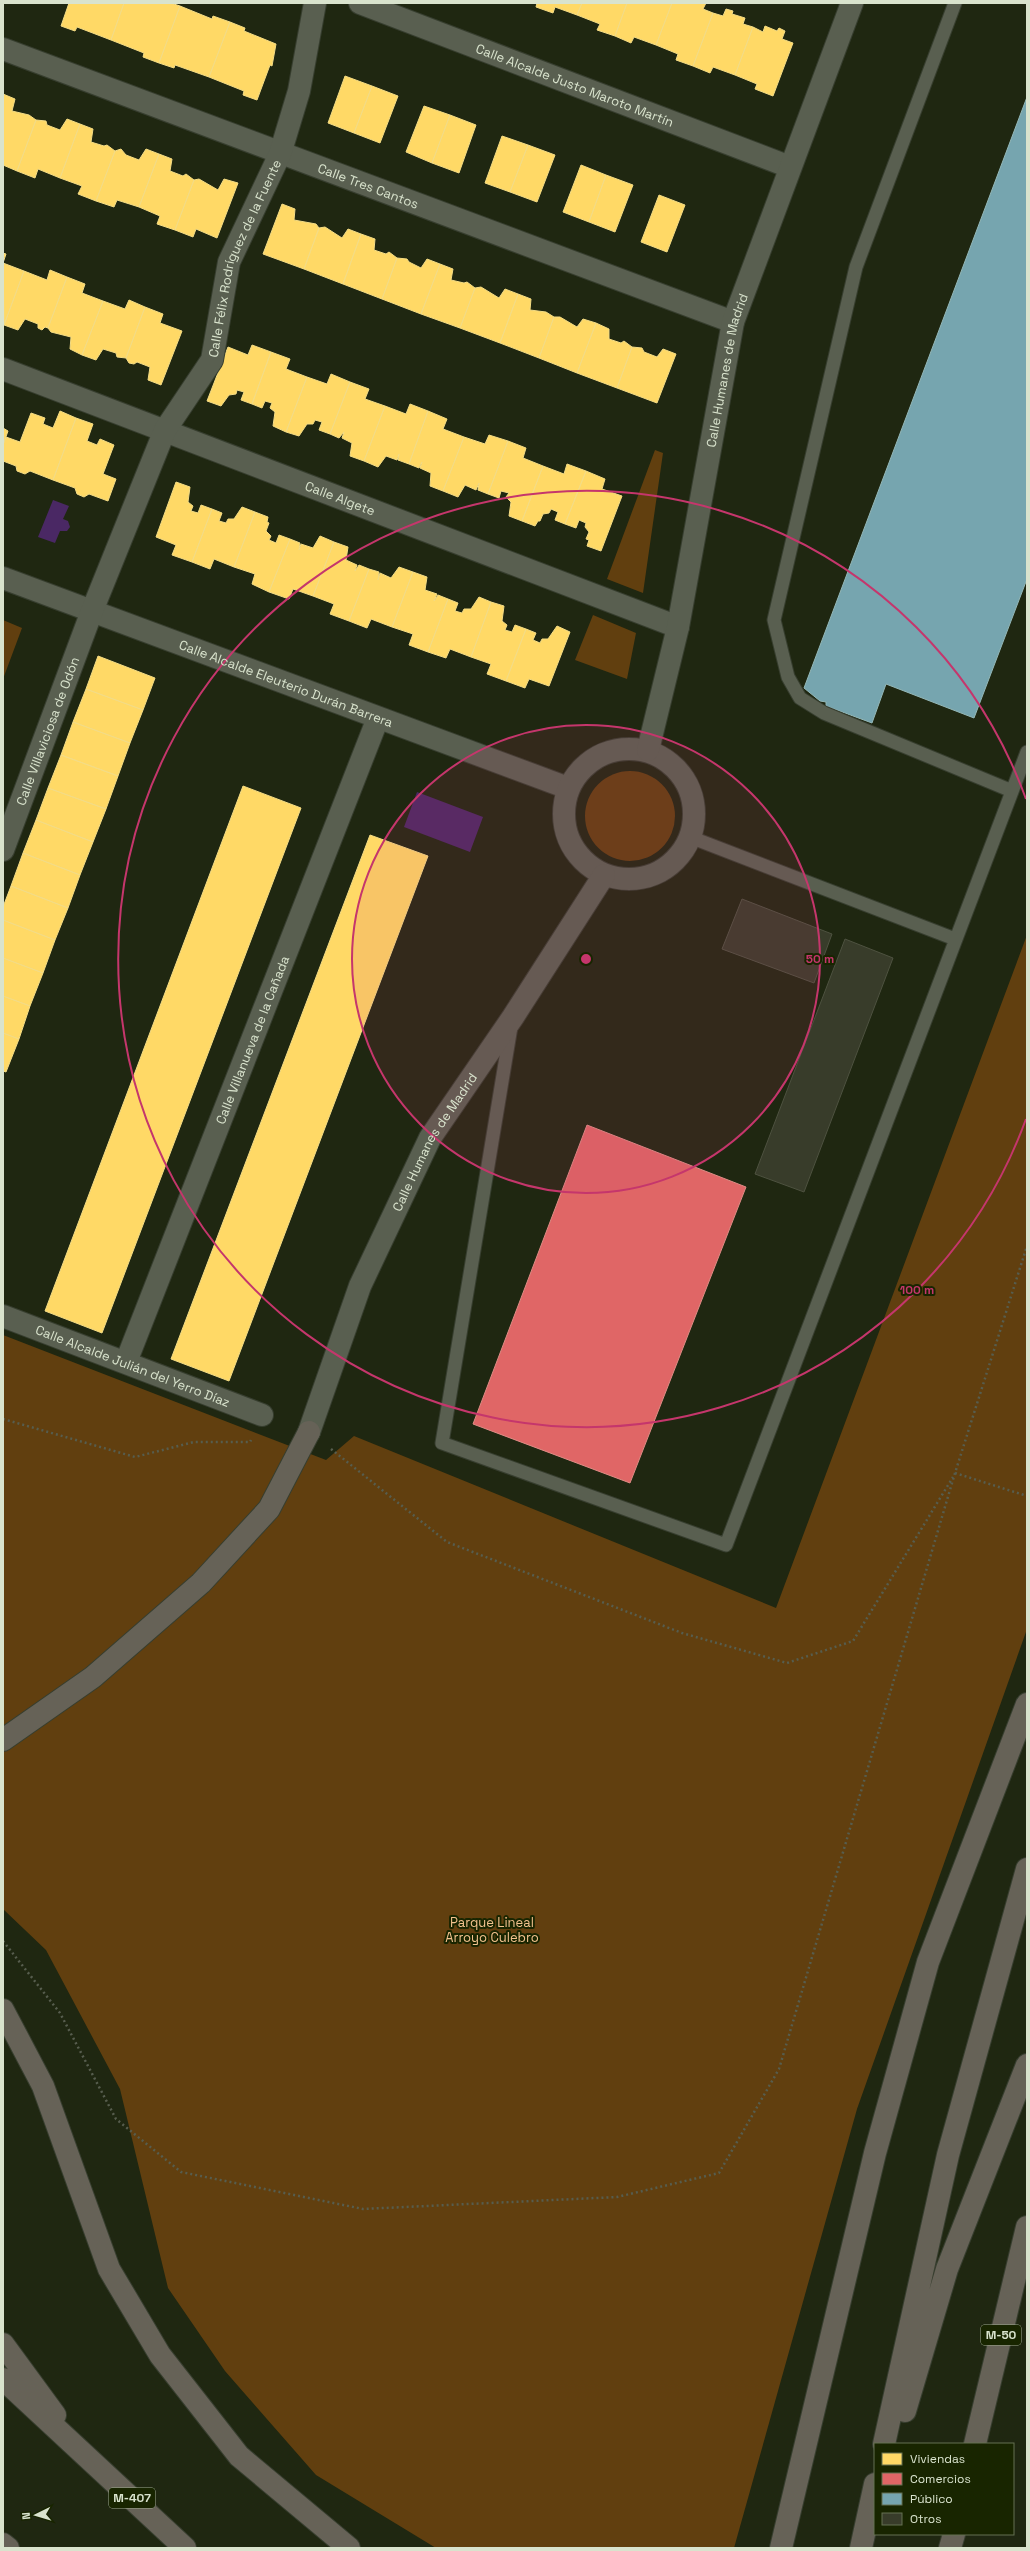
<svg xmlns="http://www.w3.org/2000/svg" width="1030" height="2551" viewBox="0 0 1030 2551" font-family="'Space Grotesk',sans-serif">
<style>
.green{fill:#613f0f}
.water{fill:#4a2864}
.homes{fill:#ffd966;stroke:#f4dc85}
.shops{fill:#e06666;stroke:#de8c85}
.public{fill:#76a5af;stroke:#94b8b8}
.building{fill:#383c2a;stroke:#4e5240}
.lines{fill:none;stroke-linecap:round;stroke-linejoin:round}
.lane-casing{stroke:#373e2f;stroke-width:15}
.street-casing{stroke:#373e2f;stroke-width:24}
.secondary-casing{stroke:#373e2f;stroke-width:24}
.highway-casing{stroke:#373e2f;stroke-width:24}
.path{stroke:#575d4e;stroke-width:2.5;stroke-dasharray:2 3;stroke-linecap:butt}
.lane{stroke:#595f50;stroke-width:13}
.street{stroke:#595f50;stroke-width:22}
.secondary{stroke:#595f50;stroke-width:22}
.highway{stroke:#666257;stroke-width:22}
.ring{fill:none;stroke:#c5366c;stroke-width:2}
.labels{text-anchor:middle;stroke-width:4;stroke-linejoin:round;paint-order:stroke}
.shield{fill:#182500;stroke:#9faa90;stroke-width:1}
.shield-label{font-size:12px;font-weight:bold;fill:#d9e3cd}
.street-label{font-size:13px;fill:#d9e3cd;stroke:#182500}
.park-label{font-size:13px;fill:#f3c28e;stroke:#182500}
.centre{fill:#c5366c;stroke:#182500;stroke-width:2}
.ring-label{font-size:12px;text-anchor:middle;font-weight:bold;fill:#c5366c;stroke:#182500;stroke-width:4;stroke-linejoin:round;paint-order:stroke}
</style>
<rect width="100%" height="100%" fill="#1f2711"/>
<path class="green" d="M655,450l8,3 -20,140 -36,-14z
M593,615l43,18 -9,46 -52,-19z
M3,620l19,8 -19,51z
M585 816a45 45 0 1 1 90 0a45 45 0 1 1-90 0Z
M1027,935v694l-170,480 -123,439h-298l-120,-73 -91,-104 -57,-83 -48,-199 -74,-139 -43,-41v-574l323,125 28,-24 422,172z"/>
<path class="water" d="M53,500l16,6 -6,13 5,2 2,6 -3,4h-7l-5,12 -17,-6z
M417,792l66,25 -13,35 -66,-25z"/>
<path class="homes" d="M69,3h55l-13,37 -34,-13 -2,4 -14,-5z
M124,3h47l9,3 -21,57 -16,-6 1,-4 -33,-13z
M537,3h45l-5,12 -22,-8 -2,6 -17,-6z
M582,3h45l-12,33 -18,-6 3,-6 -23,-9z
M627,3h45l-16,42 -22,-8 -3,6 -16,-7z
M672,3h34l-3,6 10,4 -20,53 -17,-6 2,-6 -22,-9z
M180,6l32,13 1,-3 17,6 -21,55 -34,-12 -1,3 -15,-5z
M726,9l7,2 -1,3 13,4 -2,6 10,3 -18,48 -22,-8 -3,6 -17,-7 20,-53 10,3z
M230,22l15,6 -1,3 32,13 -4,22 -2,-1 -13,35 -14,-5 1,-4 -35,-14z
M765,26l12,5 2,-3 6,3 -3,8 11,4 -20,53 -18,-7 2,-5 -22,-9 18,-48 10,5z
M345,76l27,10 -18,47 -26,-10z
M372,86l26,10 -18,47 -26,-10z
M3,94l12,5 -3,12 17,4 7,5 -19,51 -14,-6z
M424,106l26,9 -18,48 -26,-11z
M450,115l26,10 -17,48 -27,-10z
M67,119l13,5 -20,54 -22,-9 -3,9 -18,-7 19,-51 10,1 1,4 13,5z
M80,124l13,5 -2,13 13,4 3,-1 8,6 -19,50 -18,-7 4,-8 -22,-8z
M502,136l26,9 -18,47 -25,-9z
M528,145l27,10 -18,47 -27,-10z
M121,149l5,6 13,5 7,-11 13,5 -20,53 -22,-7 -3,7 -18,-6 19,-50z
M159,154l13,5 -2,12 13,5 3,-2 8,6 -19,50 -18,-6 3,-8 -21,-9z
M581,165l25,10 -17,47 -26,-10z
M606,175l27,10 -18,47 -26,-10z
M199,179l19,11 6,-11 14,4 -21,55 -21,-9 -3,8 -18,-7 19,-50z
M659,195l26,10 -18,47 -26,-10z
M282,204l13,5 -1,11 22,4 3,4 -15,41 -41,-15z
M325,227l17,11 6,-9 13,5 -18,50 -39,-15 15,-41z
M361,234l14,5 -1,11 12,4 3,-2 8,6 -15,41 -39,-15z
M3,253l3,1 -3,9 21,8 -20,54z
M397,258l10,1 2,3 12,6 6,-9 13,5 -19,50 -39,-15z
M440,264l13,5 -2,11 13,3 3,-1 8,6 -15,40 -39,-14z
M50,270l17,7 -19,51 -3,-1 -3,3 -4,-2v-4l-13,-5 -7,11 -14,-5 20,-54 23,9z
M67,277l18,7 -3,9 21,8 -21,54 -12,-6 1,-12 -20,-5 -3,-4z
M481,287l18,11 6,-9 13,5 -18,49 -40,-15 15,-40z
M518,294l13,5 -1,11 16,2 8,5 -15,41 -39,-15z
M129,300l16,7 -19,51 -9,-1 -1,-4 -13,-4 -7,11 -14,-5 21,-54 22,8z
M145,307l18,7 -3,9 22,8 -21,54 -13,-5 2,-13 -13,-5 -3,2 -5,-1 -3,-5z
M554,317h6l17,10 6,-8 13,4 -19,50 -38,-15z
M596,323l13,6v10l12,4 3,-2 8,6 -15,41 -40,-15z
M252,345l19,7 -19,52 -11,-4 3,-8 -7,-2 -1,4 -7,1 -8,11 -14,-5 21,-54 20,8z
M632,347l10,1 2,4 13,5 6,-8 13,5 -19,49 -40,-15z
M271,352l19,7 -4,10 21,8 -21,55 -13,-6 2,-14 -5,-4 2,-5 -7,-2 -3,7 -10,-4z
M331,374l19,8 -20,52 -11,-4 3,-8 -7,-2 -2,4h-6l-8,12 -13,-4 21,-55 20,7z
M350,382l19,7 -4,10 20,7 -21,55 -14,-5 2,-13 -10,-5 2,-6 -5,6 -9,-4z
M410,404l18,7 -19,53 -11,-4 1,-6 -2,6 -11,-4 -8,11 -14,-6 21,-55 21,8z
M60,411l16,7 -23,62 -23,-9 -5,3 -8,-3 -1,-5 -13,-5v-16l3,-8 14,5 11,-29 14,5 -2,6 10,4z
M428,411l19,8 -4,10 21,8 -21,54 -13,-5 1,-13 -11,-5 2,-6 -3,6 -10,-4z
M76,418l17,6 -6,17 10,4 3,-6 14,6 -11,29 13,5 -8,22 -19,-7 -5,3 -7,-3 -2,-6 -22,-8z
M3,428l5,3 -5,14z
M489,435l19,6 -20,53 -10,-4 1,-7 -3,7 -11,-5 -7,12 -15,-6 21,-54 21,7z
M508,441l18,7 -3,10 20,8 -21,55 -13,-5 2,-14 -5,-5 3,-4 -8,-2 -2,7 -11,-4z
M567,464l19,7 -21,53 -10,-4 3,-8 -7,-3 -2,4 -6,1 -3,7h-2l-3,5 -13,-5 21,-55 21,8z
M586,471l19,8 -3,10 20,7 -21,55 -14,-5 2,-6 -3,-1 3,-7 -4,-5 1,-4 -7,-3 -3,8 -11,-4z
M176,482l14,5 -2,15 5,4 -2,5 7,2 3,-8 11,4 -20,53 -20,-7 4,-10 -20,-8z
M242,507l13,5 -21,55 -20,-8 -4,10 -18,-7 20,-53 10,4 -3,8 7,2 2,-4h6z
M255,512l13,5 -1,5 2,1 -3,8 5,5 -2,4 7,3 3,-8 11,4 -21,53 -17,-8 3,-10 -21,-7z
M320,536l14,6 -21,54 -20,-7 -4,10 -20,-7 21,-53 10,4 -1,7 2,-6 12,4z
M334,542l14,5 -2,13 11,5 -2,6 4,-6 10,4 -20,52 -19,-7 4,-10 -21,-8z
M399,567l14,5 -21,55 -21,-8 -4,9 -18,-7 20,-52 10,3 -1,8 2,-7 11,5z
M413,572l14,5 -2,13 12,4 -3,7 4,-6 10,4 -20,53 -19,-7 4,-11 -21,-7z
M479,597l12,5 -20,55 -21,-8 -4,9 -18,-6 20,-53 10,4 -3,8 7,2 2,-4h7z
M491,602l13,4 -2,15 5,4 -2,5 7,2 3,-7 11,4 -20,52 -19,-7 4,-10 -20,-7z
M557,626l13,6 -21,54 -20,-7 -4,9 -19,-7 20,-52 10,4 -3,7 7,3 2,-4h6z
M98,656l57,22 -12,32 -57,-21z
M86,689l57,21 -13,33 -57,-21z
M73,722l57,21 -12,33 -57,-21z
M61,755l57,21 -12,33 -58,-21z
M243,786l58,22 -199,525 -57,-22z
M48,788l58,21 -13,33 -57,-22z
M36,820l57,22 -13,33 -57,-22z
M370,835l58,21 -199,525 -58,-22z
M23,853l57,22 -12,33 -57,-22z
M11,886l57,22 -13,32 -52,-20v-13z
M3,920l52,20 -12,33 -40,-15z
M3,958l40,15 -13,33 -27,-10z
M3,996l27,10 -11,33 -16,-6z
M3,1033l16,6 -13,33 -3,-1z"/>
<path class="shops" d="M587,1125l159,62 -116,296 -157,-59z"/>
<path class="public" d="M1027,97v482l-53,139 -88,-34 -14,39 -46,-17v-4l-6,-1 -16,-13z"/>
<path class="building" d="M742,899l90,35 -18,49 -92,-34z
M845,939l48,19 -89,234 -49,-18z"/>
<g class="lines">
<g class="lane-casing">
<path id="lane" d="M955,3l-99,264 -82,353 14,57 12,21 24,15 188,78
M690,837l265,102
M511,1027l-69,416 284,102 301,-793"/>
</g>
<g class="street-casing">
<g id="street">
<path id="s1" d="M360,3l430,164"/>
<path id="s2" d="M3,49l730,273"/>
<path id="s3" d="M3,369l675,258"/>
<path id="s4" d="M3,578l565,210"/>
<path id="s5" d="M3,850l89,-239 73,-181 47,-70 17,-98 51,-108 19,-63 16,-88"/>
<path id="s6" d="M3,1316l259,99"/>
<path id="s7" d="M126,1362l252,-644"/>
</g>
</g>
<g class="secondary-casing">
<g id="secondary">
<circle cx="629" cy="814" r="65"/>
<path id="s8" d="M648,750l30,-123 55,-305 119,-319"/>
<path id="s9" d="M309,1432l51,-146 70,-148 83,-121 91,-142"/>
</g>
</g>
<g class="highway-casing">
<path id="highway" d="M3,1740l90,-63 108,-94 68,-74 40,-77
M3,2010l40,76 66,183 51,86 79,101 110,92
M3,2344l52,71
M3,2379l182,169
M905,2411l42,-142 80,-204
M884,2444l64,-289 79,-286
M975,2444l52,-217
M3,2544l5,4
M781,2548l94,-395 53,-191 99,-258
M861,2548l14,-64
M950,2548l4,-14"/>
</g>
<path class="path" d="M3,1419l132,38 59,-15h56l1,-2
M331,1449l116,93 235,91 105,30 66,-22 100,-164
M955,1473l72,23
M3,1941l57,72 56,106 65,53 182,37 254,-12 102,-24 60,-104 176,-596 72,-227"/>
<use href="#lane" class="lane"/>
<use href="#street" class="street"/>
<use href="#secondary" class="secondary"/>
<use href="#highway" class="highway"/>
</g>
<circle cx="586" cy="959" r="234" fill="#c5366c" fill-opacity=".12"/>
<g class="ring">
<circle cx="586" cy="959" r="234"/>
<path d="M1026 1119A468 468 0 1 1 1026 799"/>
</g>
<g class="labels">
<g class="shield">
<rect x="981" y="2325" width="40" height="20" rx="3"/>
<rect x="109" y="2488" width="46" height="20" rx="3"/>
</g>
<g class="shield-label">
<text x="1001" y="2339">M-50</text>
<text x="132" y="2502">M-407</text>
</g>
<g class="street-label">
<text dy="5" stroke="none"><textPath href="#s1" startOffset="230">Calle Alcalde Justo Maroto Martín</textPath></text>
<text dy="5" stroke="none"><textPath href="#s2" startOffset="390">Calle Tres Cantos</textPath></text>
<text dy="5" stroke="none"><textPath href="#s5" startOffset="642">Calle Félix Rodríguez de la Fuente</textPath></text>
<text dy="5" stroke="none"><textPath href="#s8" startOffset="388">Calle Humanes de Madrid</textPath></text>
<text dy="5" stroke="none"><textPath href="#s3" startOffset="361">Calle Algete</textPath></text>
<text dy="5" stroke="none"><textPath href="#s4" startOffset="302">Calle Alcalde Eleuterio Durán Barrera</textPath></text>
<text dy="5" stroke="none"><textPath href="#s5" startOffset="127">Calle Villaviciosa de Odón</textPath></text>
<text dy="5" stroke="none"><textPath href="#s7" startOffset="346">Calle Villanueva de la Cañada</textPath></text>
<text dy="5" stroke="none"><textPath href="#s9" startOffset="317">Calle Humanes de Madrid</textPath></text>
<text dy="5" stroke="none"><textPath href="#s6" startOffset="139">Calle Alcalde Julián del Yerro Díaz</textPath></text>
</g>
<g class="park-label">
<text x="492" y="1927">Parque Lineal<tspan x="492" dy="15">Arroyo Culebro</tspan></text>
</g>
</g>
<circle cx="586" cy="959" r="6" class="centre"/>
<g class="ring-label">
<text x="820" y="963">50 m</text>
<text x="917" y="1294">100 m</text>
</g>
<rect width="1030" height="2551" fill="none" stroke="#d9e3cd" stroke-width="8"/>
<rect x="874" y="2443" width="140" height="92" fill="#182500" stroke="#657152"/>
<rect x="882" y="2453" width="20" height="12" fill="#ffd966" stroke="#657152"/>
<text x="910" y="2463" font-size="12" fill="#d9e3cd">Viviendas</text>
<rect x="882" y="2473" width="20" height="12" fill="#e06666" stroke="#657152"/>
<text x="910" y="2483" font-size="12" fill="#d9e3cd">Comercios</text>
<rect x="882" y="2493" width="20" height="12" fill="#76a5af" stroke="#657152"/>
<text x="910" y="2503" font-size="12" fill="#d9e3cd">Público</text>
<rect x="882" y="2513" width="20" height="12" fill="#383c2a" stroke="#657152"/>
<text x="910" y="2523" font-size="12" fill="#d9e3cd">Otros</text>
<g transform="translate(36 2515) rotate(265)" stroke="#182500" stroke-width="3" paint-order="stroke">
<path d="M0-3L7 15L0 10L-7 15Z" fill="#d9e3cd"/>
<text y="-6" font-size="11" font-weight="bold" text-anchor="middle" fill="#d9e3cd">N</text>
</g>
</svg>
